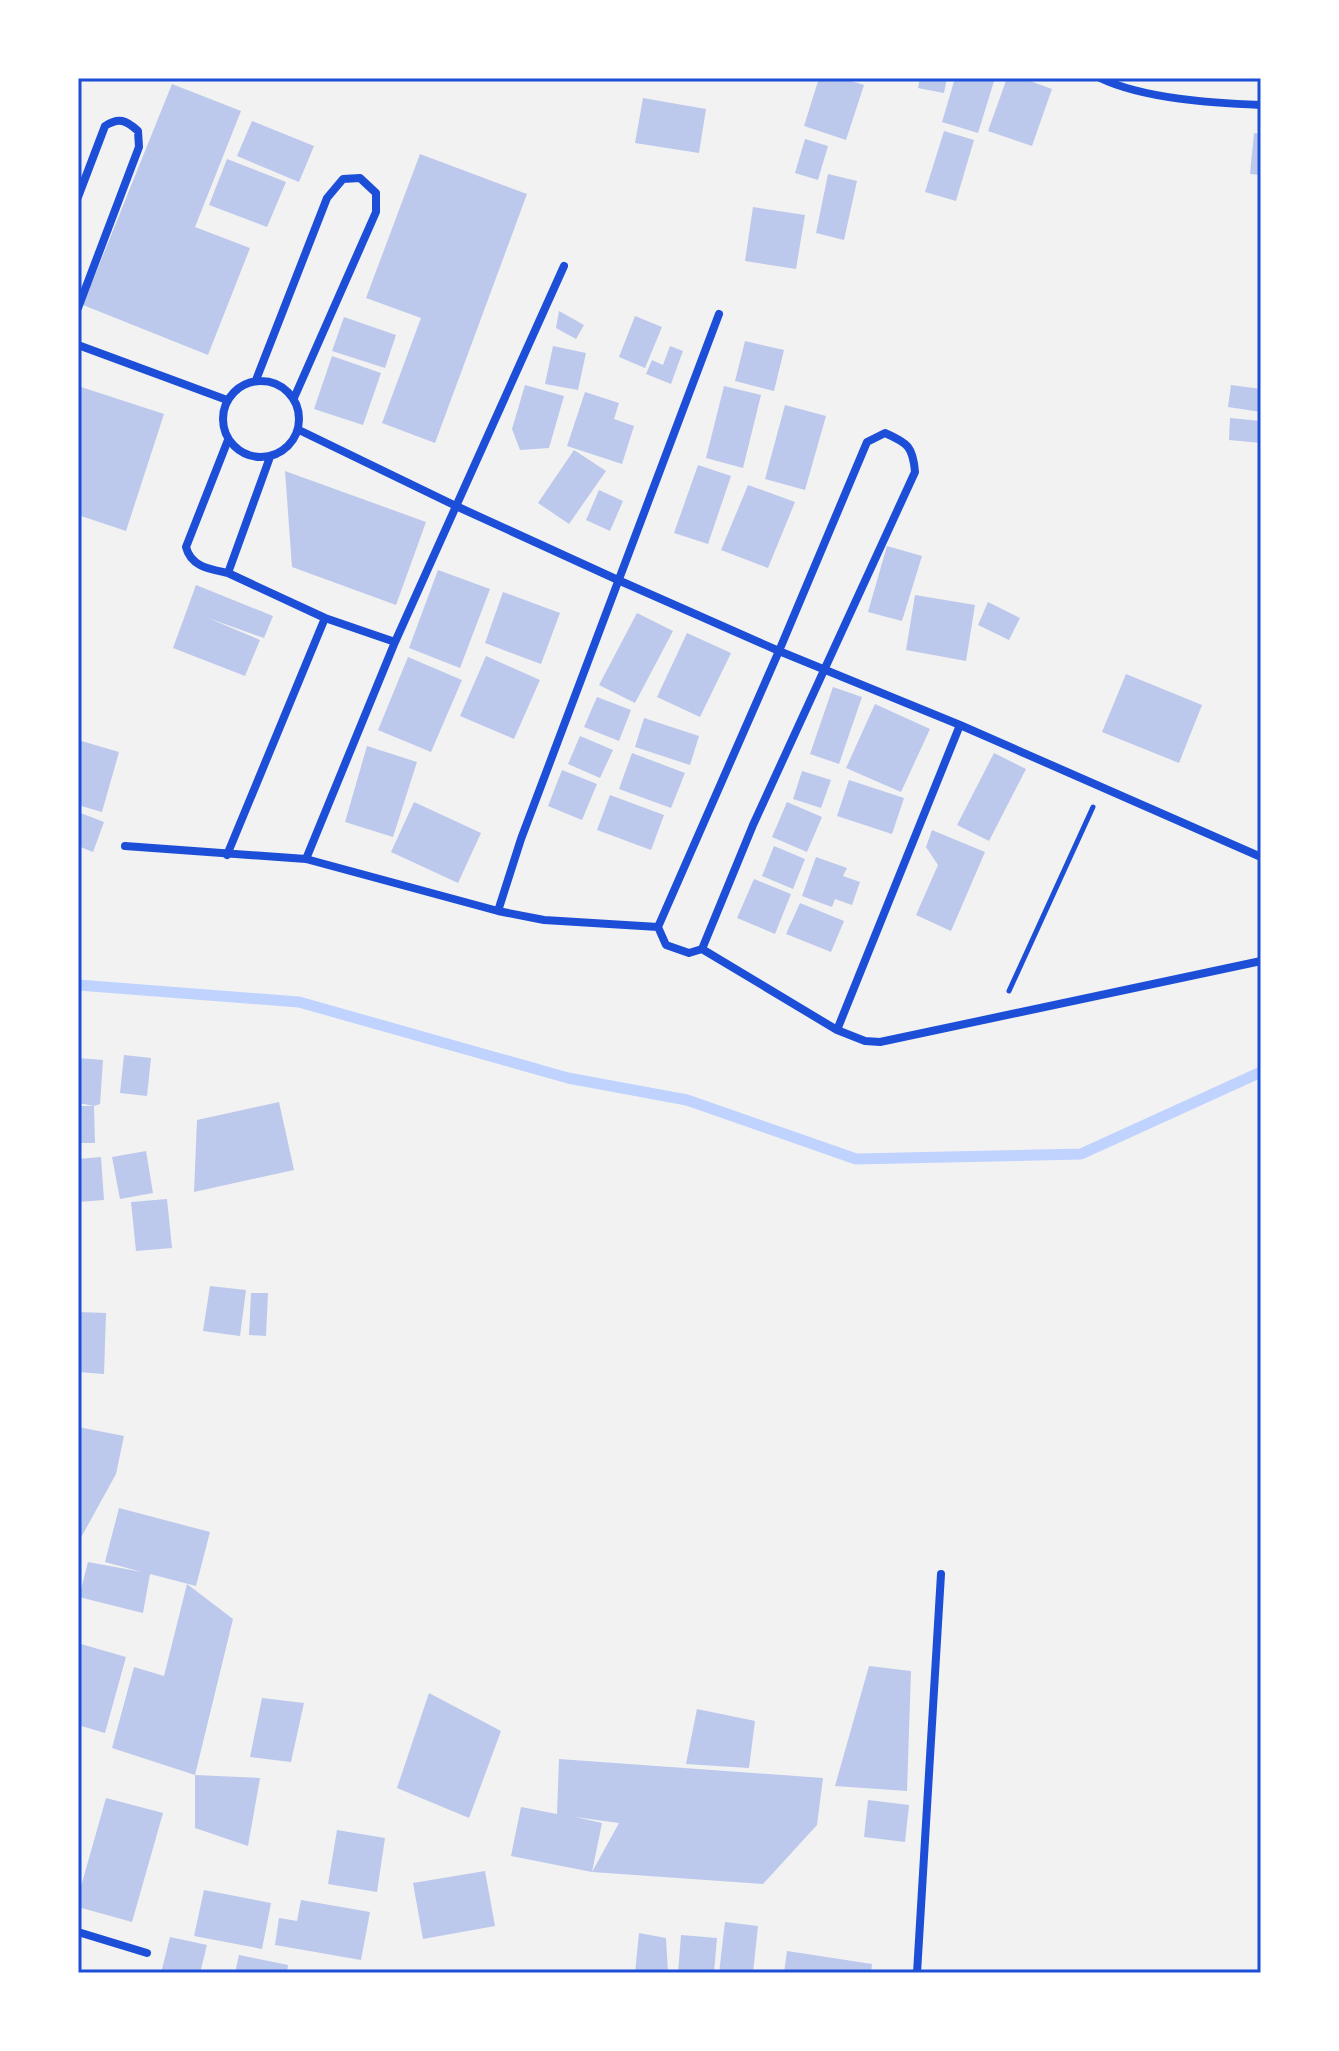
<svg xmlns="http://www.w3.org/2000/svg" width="1339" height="2051" viewBox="0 0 1339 2051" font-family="Signika,sans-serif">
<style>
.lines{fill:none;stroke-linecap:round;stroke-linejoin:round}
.stream{stroke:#bfd3fe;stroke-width:11}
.building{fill:#bdc9ec;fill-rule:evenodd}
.path{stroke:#1d4ed8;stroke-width:5}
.minor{stroke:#1d4ed8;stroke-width:8}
.neatline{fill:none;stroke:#1d4ed8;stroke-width:3}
</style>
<rect width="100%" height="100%" fill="#f2f2f2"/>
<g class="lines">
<path class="stream" d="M78,985l221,17 269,76 119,22 169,59 225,-5 180,-82"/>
</g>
<path class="building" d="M819,78h23l22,7 -18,55 -42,-14z
M920,78h27l-3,15 -26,-5z
M955,78h40l-17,55 -36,-11z
M1007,78h15l30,11 -20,57 -44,-15z
M172,84l69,27 -46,116 55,21 -42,107 -125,-50z
M643,98l63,11 -7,44 -64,-10z
M252,121l62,25 -15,36 -62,-26z
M944,131l30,9 -18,61 -31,-9z
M1254,133l7,1v41l-11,-1z
M805,139l23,7 -10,34 -23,-7z
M420,154l107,40 -92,249 -53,-20 39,-105 -55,-20z
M227,159l59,23 -19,45 -58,-22z
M828,174l29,7 -13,59 -28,-7z
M753,207l52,8 -9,54 -51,-8z
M559,311l25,14 -8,14 -20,-11z
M635,316l27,11 -17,41 -26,-11z
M344,317l52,18 -11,33 -53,-17z
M745,341l39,9 -10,41 -39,-10z
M553,346l33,7 -8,37 -33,-6z
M670,346l13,5 -12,33 -25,-10 6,-14 11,5z
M332,356l49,17 -18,52 -49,-16z
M525,385l39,11 -15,52 -29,2 -8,-21z
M1231,385l30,4v23l-33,-5z
M78,386l86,28 -38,117 -48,-16z
M724,386l37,9 -18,73 -37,-10z
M585,392l34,11 -5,16 20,7 -12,38 -55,-18z
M785,405l41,11 -21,74 -40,-11z
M1230,418l31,3v22l-32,-3z
M574,450l32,21 -37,53 -31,-21z
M698,465l33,11 -23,68 -34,-11z
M285,471l141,51 -30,83 -104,-38z
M748,485l47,17 -27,66 -47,-18z
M599,490l24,11 -13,30 -24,-11z
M887,546l35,10 -20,65 -34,-9z
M438,570l52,19 -30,79 -51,-20z
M196,585l77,31 -9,22 -56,-20 52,22 -15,36 -72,-28z
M503,592l57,21 -19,51 -56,-21z
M915,595l60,10 -9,56 -60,-11z
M988,602l32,16 -11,22 -31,-15z
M637,613l36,18 -38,72 -36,-18z
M687,633l44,20 -31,64 -43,-20z
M486,656l54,24 -26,59 -54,-23z
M408,657l54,23 -31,72 -53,-22z
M1126,674l76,31 -23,58 -77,-31z
M833,687l29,10 -23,67 -29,-10z
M597,697l34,13 -12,31 -35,-14z
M875,704l55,25 -29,63 -55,-24z
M644,718l55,18 -9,29 -55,-18z
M580,736l33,14 -13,28 -32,-14z
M78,740l41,12 -17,60 -24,-7z
M367,746l50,16 -24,75 -48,-15z
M632,753l53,20 -14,35 -52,-19z
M994,753l32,16 -37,72 -32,-16z
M562,770l35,14 -15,36 -34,-14z
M802,771l29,9 -10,28 -28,-9z
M849,780l55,18 -12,36 -55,-18z
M610,795l54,20 -13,35 -54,-20z
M414,802l67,31 -23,50 -67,-31z
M787,802l35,15 -15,35 -35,-15z
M78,812l26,10 -11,30 -15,-6z
M932,830l53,22 -34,79 -35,-16 22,-50 -12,-18z
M774,846l31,13 -12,30 -31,-13z
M816,857l31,11 -4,8 17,6 -8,23 -17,-6 -3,8 -30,-11z
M754,879l37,15 -16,40 -38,-16z
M800,903l44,18 -13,31 -45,-18z
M124,1055l27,3 -4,38 -27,-3z
M78,1058l25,2 -3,44 -6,2 1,37h-17v-37h16l-16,-3z
M279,1102l15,68 -100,22 3,-72z
M146,1151l7,42 -33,6 -8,-42z
M101,1157l3,43 -26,2v-43z
M167,1199l5,49 -36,3 -5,-49z
M210,1286l36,4 -6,46 -37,-5z
M251,1293h17l-2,43 -17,-1z
M78,1312l28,1 -2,61 -26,-2z
M78,1427l46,9 -8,38 -38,69z
M119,1508l91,24 -14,54 -46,-12 -7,39 -64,-16 9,-35 54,10 -37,-10z
M187,1584l46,35 -38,156 -83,-27 22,-81 30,9z
M81,1644l45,13 -21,76 -27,-8v-72z
M869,1666l42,5 -4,120 -72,-5z
M429,1693l72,38 -32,87 -72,-30z
M262,1698l42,5 -13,59 -41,-5z
M697,1709l58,12 -6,47 -63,-4z
M559,1759l264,19 -6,47 -54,59 -171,-12 -81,-16 10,-49 36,7zM575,1817l44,6 -27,49 10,-49z
M195,1775l65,3 -12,68 -53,-18z
M106,1798l57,15 -31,109 -54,-15v-10z
M868,1800l41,5 -4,37 -41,-5z
M337,1830l48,8 -8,54 -49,-8z
M485,1871l10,55 -72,13 -10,-56z
M204,1890l67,13 -9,46 -68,-13z
M301,1900l69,12 -9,48 -86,-15 4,-27 18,3z
M725,1922l33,4 -5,47h-34z
M639,1933l27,5 2,35h-33z
M681,1935l36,3 -3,35h-36z
M170,1937l37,8 -7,28h-39z
M787,1951l85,13 -1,9h-87z
M239,1955l49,10 -1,8h-52z"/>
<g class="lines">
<path class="path" d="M1009,991l84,-184"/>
<path class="minor" d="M1100,78c44,21 113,25 161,27
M78,197l27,-71c14,-9 21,-6 33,5l1,16 -61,161
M78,345l149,55
M256,380l71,-182 16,-19 17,-1 16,15v19l-82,186
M223 419a38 38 0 1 1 76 0a38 38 0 1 1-76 0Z
M299,430l157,76 162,74 161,71 181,74 301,132
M228,440l-42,107c5,20 24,22 42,26l42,-116
M228,573l97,45 70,24
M960,725l-123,305 28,11 15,1 381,-81
M125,846l181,13 192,52 46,9 114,7
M227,855l98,-237
M306,859l89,-217 169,-376
M498,911l23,-72 198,-525
M702,949l51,-124 162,-353c-2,-25 -7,-29 -30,-39l-18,9 -88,209 -121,276 8,18 23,8 13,-4 135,81
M78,1932l69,21
M917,1973l24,-399"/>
</g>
<rect width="1339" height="2051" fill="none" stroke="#ffffff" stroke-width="160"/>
<rect x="80" y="80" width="1179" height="1891" class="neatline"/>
</svg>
